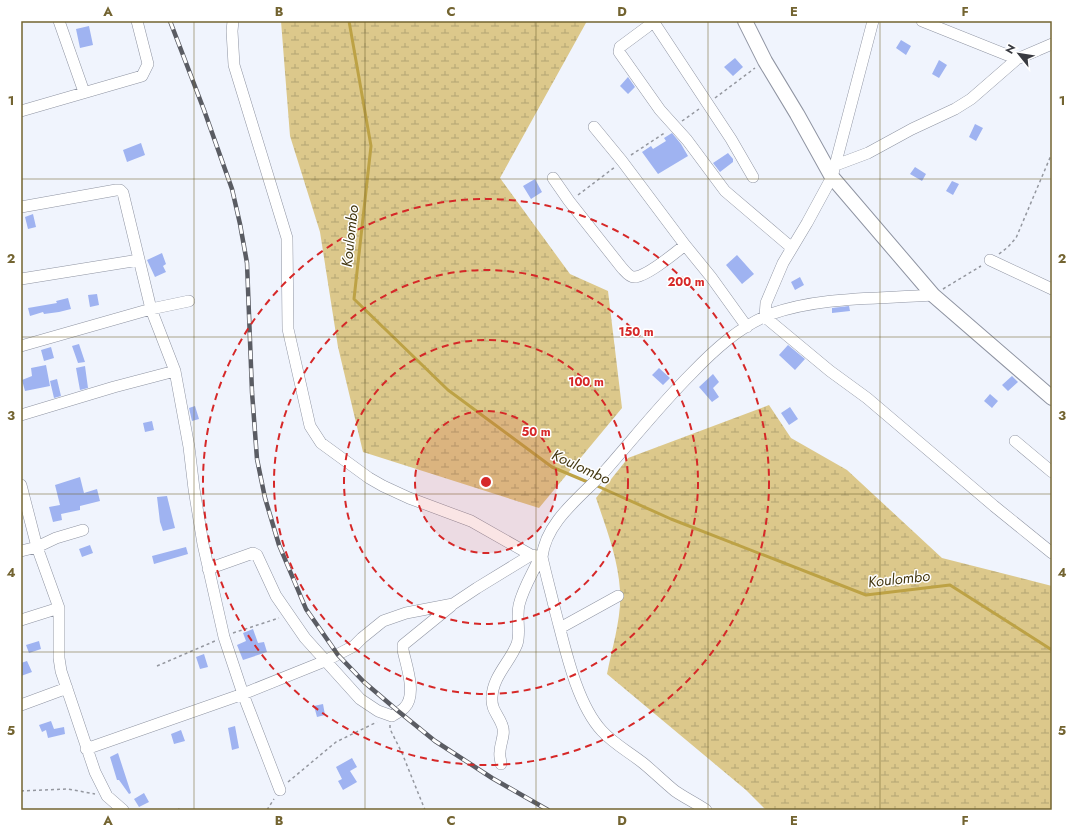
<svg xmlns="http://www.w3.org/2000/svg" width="1073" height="831" viewBox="0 0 1073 831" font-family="Jost,sans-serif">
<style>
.wetland{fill:url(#wetland-marsh)}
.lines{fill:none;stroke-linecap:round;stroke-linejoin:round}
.stream{stroke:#bda245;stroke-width:3}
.building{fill:#9fb3f1}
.minor-casing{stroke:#8f94a2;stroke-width:12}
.tertiary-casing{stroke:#8f94a2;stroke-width:16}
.path{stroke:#94979f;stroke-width:1.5;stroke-dasharray:3 3;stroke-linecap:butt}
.minor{stroke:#fff;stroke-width:11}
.tertiary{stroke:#fff;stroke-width:14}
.rail-casing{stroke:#5a5c63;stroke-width:4.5}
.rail{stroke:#fff;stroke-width:3;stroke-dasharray:9;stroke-linecap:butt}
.grid{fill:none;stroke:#736431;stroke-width:1;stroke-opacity:0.55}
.ring{fill:none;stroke:#d62828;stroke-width:2;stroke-dasharray:7 5}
.labels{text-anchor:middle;stroke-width:3;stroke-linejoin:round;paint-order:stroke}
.water-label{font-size:15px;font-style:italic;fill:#433710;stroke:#fff}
.centre{fill:#d62828;stroke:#fff;stroke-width:2}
.ring-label{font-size:12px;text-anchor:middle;font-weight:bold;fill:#d62828;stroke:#fff;stroke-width:3;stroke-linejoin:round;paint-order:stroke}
.neatline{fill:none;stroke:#736431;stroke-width:1.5}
.grid-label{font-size:13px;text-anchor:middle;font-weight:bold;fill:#736431}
</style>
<defs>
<pattern id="wetland-marsh" width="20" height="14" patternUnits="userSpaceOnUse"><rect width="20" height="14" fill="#dcc88b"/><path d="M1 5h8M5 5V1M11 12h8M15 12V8" fill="none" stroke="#b3a473"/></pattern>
</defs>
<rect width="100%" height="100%" fill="#f0f4fd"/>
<path class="wetland" d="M281,21h306l-87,157 70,96 38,17 14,117 -83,100 -176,-56 -25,-105 -18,-115 -30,-96z
M769,405l22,33 56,32 95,88 110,28v224h-286l-20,-20 -139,-116c5,-26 15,-57 13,-84 -2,-32 -14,-62 -24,-92l32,-40z"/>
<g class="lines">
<path class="stream" d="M349,21l22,125 -17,153 94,91 104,77 38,16
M595,485l76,34 195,76 84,-10 102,65"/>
</g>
<path class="building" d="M89,26l4,19 -13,3 -4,-19z
M901,40l10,6 -5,9 -10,-7z
M735,58l8,9 -10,9 -9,-9z
M939,60l8,5 -8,13 -7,-4z
M628,77l7,10 -7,7 -8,-8z
M975,124l8,4 -7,13 -7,-4z
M672,133l9,11 7,12 -30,18 -16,-22 9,-6 2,3 13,-8 -2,-3z
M141,143l4,12 -18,7 -4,-12z
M728,153l5,6v3l-13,10 -7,-9z
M915,167l11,7 -4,7 -12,-7z
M535,179l7,13 -11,7 -8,-13z
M952,181l7,3 -6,11 -7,-4z
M33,214l3,13 -8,2 -3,-12z
M162,253l4,11 -3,2 3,6 -11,5 -8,-17z
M737,255l17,19 -12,10 -16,-19z
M800,277l4,8 -9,5 -4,-8z
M97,294l2,11 -9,2 -2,-12z
M68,298l3,11 -12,3 -15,2 -1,-2 -13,4 -2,-8 29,-5 -1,-2z
M849,306l1,5 -18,2v-5z
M79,344l6,18 -7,1 -6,-17z
M788,345l17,14 -10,11 -16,-15z
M51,347l3,11 -10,3 -3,-11z
M46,365l4,21 -25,5 -3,-11 10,-4 -1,-8z
M85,366l3,22 -8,2 -4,-22z
M659,368l11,10 -7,7 -11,-10z
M713,374l6,8 -6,6 6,9 -7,5 -13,-15z
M1012,376l6,6 -10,9 -6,-6z
M57,379l4,17 -7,2 -4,-17z
M990,394l8,7 -6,7 -8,-7z
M195,406l4,13 -7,2 -3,-13z
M790,407l8,12 -9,6 -8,-12z
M152,421l2,9 -9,2 -2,-9z
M80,477l4,16 13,-4 3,12 -20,5v4l-19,4 1,6 -9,2 -4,-15 11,-2 -5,-20z
M167,496l8,32 -12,3 -3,-9 -3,-25z
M90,545l3,8 -11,4 -3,-8z
M186,547l2,7 -34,10 -2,-8z
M253,629l5,14 6,-1 3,10 -24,8 -6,-15 9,-4 -3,-8z
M39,641l2,8 -12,4 -3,-8z
M204,654l4,13 -8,2 -4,-12z
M27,661l5,11 -11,4v-13z
M323,704l2,11 -8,2 -3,-11z
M51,721l3,8 10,-2 1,7 -17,4 -2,-8 -4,2 -3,-7z
M235,726l4,22 -7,2 -4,-22z
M181,730l4,11 -11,3 -3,-10z
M118,753l13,40 -2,1 -10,-14h-2l-7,-23z
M352,758l5,9 -7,4 7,11 -14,8 -5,-9 4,-2 -6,-12z
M144,793l5,9 -10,5 -5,-8z"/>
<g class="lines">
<g class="minor-casing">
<path id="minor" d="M59,21l25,71
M233,21l-1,10 2,34 53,173 1,91 22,97 11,17 48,35 14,8 26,12 62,23 60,34 11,2
M653,21l-6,6 -27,20 -1,5 41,58 27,30 38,51 67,57
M653,21l78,118 22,38
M873,21l-41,156 -25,46 -24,40 -17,40 -1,14 65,54 37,27 127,108 58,47
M922,21l95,38
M21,111l121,-35 6,-12 -11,-43
M594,127l28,34 63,84 26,32 36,50
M836,165l32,-12 44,-24 43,-20 16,-10 46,-40 35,-15
M553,178l16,23 53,67c3,3 7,9 12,9 12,0 41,-24 51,-32
M21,207l95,-17h4l3,3 28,116 24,62 14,76 5,42 9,55 21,93 19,57 37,96
M990,260l62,29
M21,279l118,-19
M21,346l130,-37 38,-8
M21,415l93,-28 61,-16
M1015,441l37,31
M21,485l16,62 22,61v50l2,13 34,101 12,24 16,14
M21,551l16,-4 19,-9 27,-8
M208,569l45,-16 4,2 19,41 29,42 55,61 18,12 14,5c4,-3 10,-5 13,-9 12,-13 1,-42 -2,-57v-5l48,-39
M21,620l38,-12
M560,628l58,-32
M21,705l46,-17
M86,749l157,-55 82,-33 29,-15 8,-8 21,-17 23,-8 47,-9 24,-16 54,-33
M501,764c0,-4 -2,-8 -1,-12 0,-9 6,-18 2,-27 -4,-11 -11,-15 -10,-28 1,-21 18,-35 25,-53 4,-12 -1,-26 2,-39 4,-17 14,-32 21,-48
M706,810c-10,-7 -21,-12 -31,-19 -11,-9 -21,-19 -32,-28 -14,-11 -29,-19 -41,-32 -26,-28 -37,-84 -47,-121 -4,-17 -9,-35 -13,-53 4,-36 40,-61 63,-86 29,-33 55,-66 86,-97 23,-24 49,-48 80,-60 50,-18 110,-15 162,-19"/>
</g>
<g class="tertiary-casing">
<path id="tertiary" d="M745,21l20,40 32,53 35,63 101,118 119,103"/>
</g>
<path class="path" d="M715,98l40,-30
M682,121l17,-12
M631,155l35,-23
M578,195l37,-28
M999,254l9,-7 8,-9 36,-85
M943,289l38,-23
M233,633l46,-15
M157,666l58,-25
M390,725v4l12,24 23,57
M288,782l48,-40 41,-20
M21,791l47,-2 27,5
M178,809l3,1
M267,810l7,-11"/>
<use href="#minor" class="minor"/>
<use href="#tertiary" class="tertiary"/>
<g class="rail-casing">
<path id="rail" d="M170,21l34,89 28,79 8,35 7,39 5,129 5,67 8,39 14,47 27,64 32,46 26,27 34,29 37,30 57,37 56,32"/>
</g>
<use href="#rail" class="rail"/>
</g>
<path class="grid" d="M194,21v789M365,21v789M536,21v789M708,21v789M880,21v789M21,179h1031M21,337h1031M21,494h1031M21,652h1031"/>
<circle cx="486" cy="482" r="71" fill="#d62828" fill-opacity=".12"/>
<g class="ring">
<circle cx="486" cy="482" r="71"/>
<circle cx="486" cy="482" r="142"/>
<circle cx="486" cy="482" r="212"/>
<circle cx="486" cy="482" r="283"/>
</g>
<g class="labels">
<g class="water-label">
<text transform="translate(350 236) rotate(-84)" y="5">Koulombo</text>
<text transform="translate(581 467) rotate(25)" y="5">Koulombo</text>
<text transform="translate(899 579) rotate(-6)" y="5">Koulombo</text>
</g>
</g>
<circle cx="486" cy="482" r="6" class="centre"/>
<g class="ring-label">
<text x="686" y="286">200 m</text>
<text x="636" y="336">150 m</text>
<text x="586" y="386">100 m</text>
<text x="536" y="436">50 m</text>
</g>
<rect width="1073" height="831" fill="none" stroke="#ffffff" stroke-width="44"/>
<g transform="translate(1019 54) rotate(300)" stroke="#ffffff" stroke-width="3" paint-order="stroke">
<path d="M0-3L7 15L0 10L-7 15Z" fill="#393b41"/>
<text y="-6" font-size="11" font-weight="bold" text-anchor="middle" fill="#393b41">N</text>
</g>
<rect x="22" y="22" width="1029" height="787" class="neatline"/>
<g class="grid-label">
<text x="108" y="16">A</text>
<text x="279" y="16">B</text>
<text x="451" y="16">C</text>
<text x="622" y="16">D</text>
<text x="794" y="16">E</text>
<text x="965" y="16">F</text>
<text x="11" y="105">1</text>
<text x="1062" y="105">1</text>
<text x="11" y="263">2</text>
<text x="1062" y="263">2</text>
<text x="11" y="420">3</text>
<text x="1062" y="420">3</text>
<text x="11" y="577">4</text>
<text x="1062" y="577">4</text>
<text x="11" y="735">5</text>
<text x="1062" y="735">5</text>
<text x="108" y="825">A</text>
<text x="279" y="825">B</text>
<text x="451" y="825">C</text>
<text x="622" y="825">D</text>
<text x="794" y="825">E</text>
<text x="965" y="825">F</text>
</g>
</svg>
